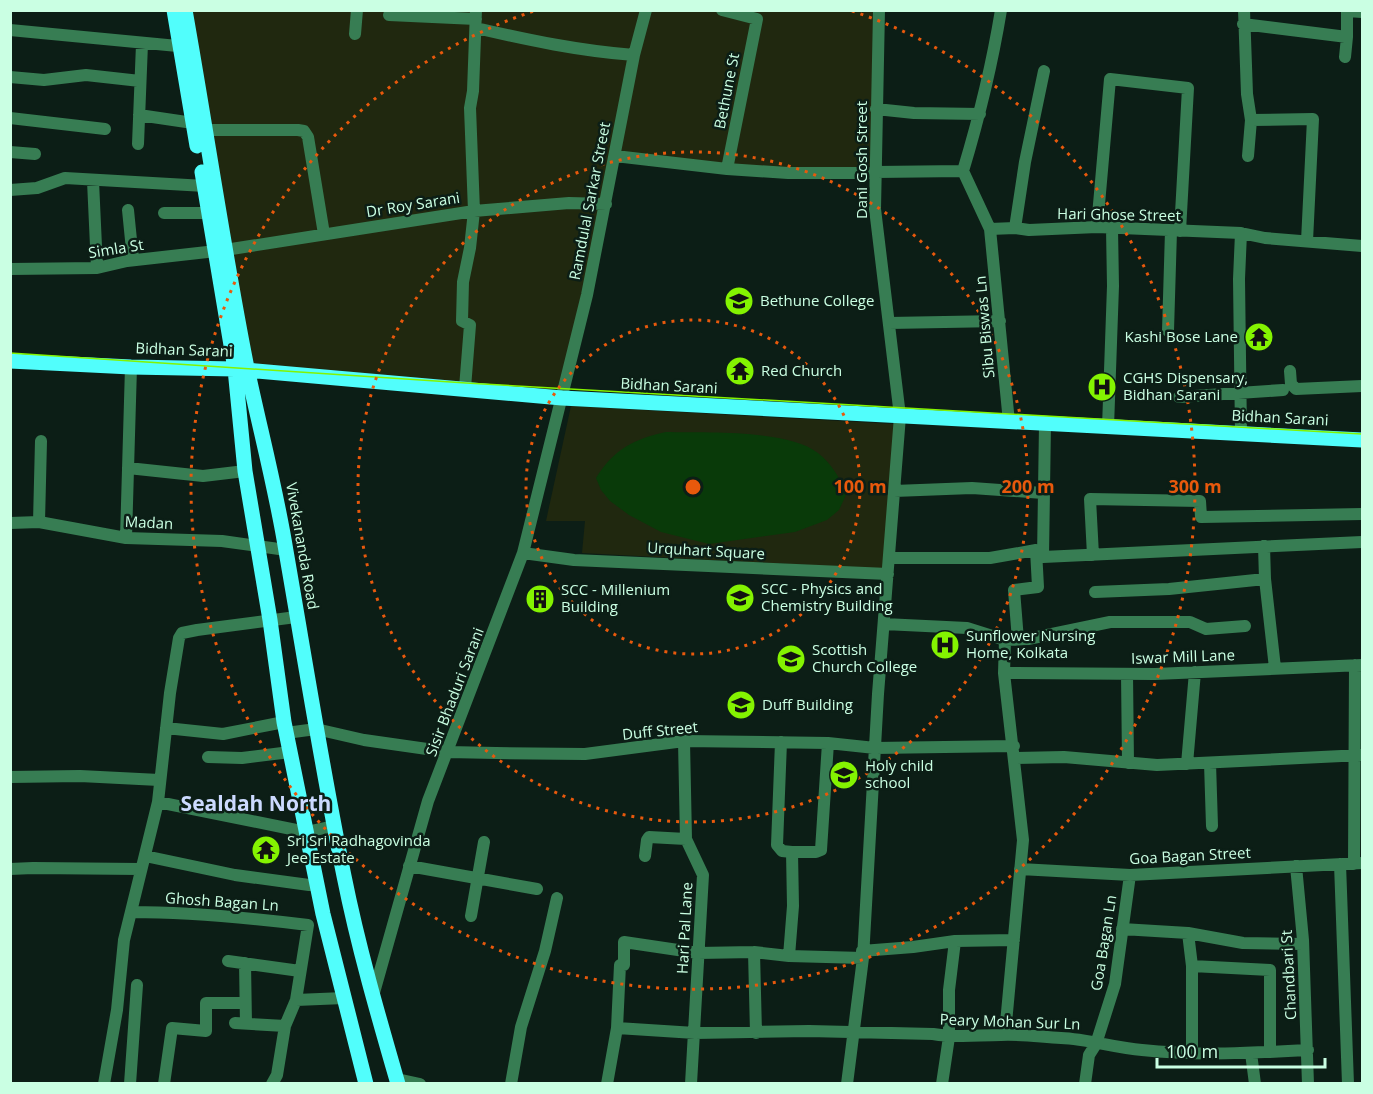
<svg xmlns="http://www.w3.org/2000/svg" width="1373" height="1094" viewBox="0 0 1373 1094" font-family="'Open Sans',sans-serif">
<style>
.green{fill:#20280f}
.water{fill:#093a09}
.lines{fill:none;stroke-linecap:round;stroke-linejoin:round}
.minor{stroke:#377d53;stroke-width:12}
.major{stroke:#51fefc;stroke-width:15}
.tram{stroke:#84f301;stroke-width:1.5}
.ring{fill:none;stroke:#e8590c;stroke-width:3;stroke-dasharray:3 6}
.labels{text-anchor:middle;stroke-width:5;stroke-linejoin:round;paint-order:stroke}
.street-label{font-size:15px;fill:#caffe3;stroke:#0c1e16}
.poi-label{font-size:15px;fill:#caffe3;stroke:#0c1e16;text-anchor:start}
.district-label{font-size:21px;font-weight:bold;fill:#ccdaff;stroke:#0c1e16}
.centre{fill:#e8590c;stroke:#0c1e16;stroke-width:3}
.ring-label{font-size:18px;text-anchor:middle;font-weight:bold;fill:#e8590c;stroke:#0c1e16;stroke-width:5;stroke-linejoin:round;paint-order:stroke}
</style>
<rect width="100%" height="100%" fill="#0c1e16"/>
<path class="green" d="M187,11h686l-1,162 -260,-15 -51,239 -318,-24z
M571,406l323,18 -10,145 -302,-16 3,-32h-39z"/>
<path class="water" d="M666,432c39,1 122,-3 152,21 14,11 23,26 28,42l-7,15 -12,10 -32,12 -86,12 -48,-12 -32,-17 -19,-14 -9,-11 -5,-12c18,-29 38,-39 70,-46z"/>
<g class="lines">
<path class="minor" d="M722,10l35,9 -30,150
M1244,10l3,84 4,26 -3,36
M1347,11l15,1
M389,15l87,4
M1243,24l104,13
M476,28c52,12 104,23 158,27
M10,30l178,17
M355,34l2,-24
M1345,57l2,-20v-27
M10,77l34,3 42,-5 54,6
M876,109l38,4 66,1
M139,115l54,8
M10,118l95,11
M1251,120l62,-1 -6,122
M205,130h93l6,1 4,6 16,97
M138,144l4,-100
M10,152l25,2
M615,156l112,13 61,4 175,-2 27,58 25,-1 14,2 68,-3 144,6 24,5 97,8
M963,171c16,-53 29,-106 38,-161
M93,181l4,87
M10,190l27,-2 28,-10 140,8
M128,210l5,50
M164,213h45
M1097,227l13,-148 78,9 -8,143
M1015,228l10,-66 19,-91
M990,229l19,193
M10,269l87,-1 30,-7 98,-11 249,-39 95,-8 37,1
M889,323l111,-2
M1168,331l3,-100
M1290,371l1,13 5,5 66,-3
M465,388l5,-63 -8,-4 1,-39 7,-34 4,-37 -4,-103 3,-17 3,-81
M1179,397l104,-7
M1108,427l5,-141 -1,-58
M1241,434l-2,-155 2,-46
M128,468l75,8 42,-5
M894,491l78,-3 71,5
M39,522l2,-81
M10,523l29,-1 87,16 96,3 64,9
M126,538l5,-171
M1264,546l1,33 10,89
M523,553l51,7 314,14
M1093,555l-3,-56 110,2 1,16 161,-3
M1043,557l2,-133
M890,558h100l46,-8 7,7 319,-15
M1095,592l74,-3 96,-10
M884,624l83,4 38,12 23,-1 82,-17h80l16,7 39,-3
M1018,640l-4,-50 24,-3 -2,-37
M1004,673l151,1 207,-9
M1127,674l1,89
M166,728l57,6 61,-12
M286,733l30,-4 48,11 84,12 48,1 89,1 99,-13 144,2 47,5 139,-2
M684,741l2,98 17,36 -12,209
M781,742l-4,103 5,6 10,1
M208,757l34,1 48,-6
M1015,758l49,-1 93,8 205,-10
M1210,763l2,63
M1187,764l8,-92
M10,777l70,-1 79,4
M158,802l148,30 28,-6
M145,856l90,19 74,10 7,-1
M645,856l2,-16 2,-3 37,2
M1340,864l8,220
M1354,864l1,-199
M409,866l128,23
M1296,866l7,74 5,144
M10,869l23,-1 107,1
M1020,869l110,6 232,-12
M132,912c59,0 118,6 176,13l-12,75
M471,916l13,-74
M1122,929l66,4 55,10 60,1
M1188,933l4,33
M862,951l51,-4 42,-6 59,-1
M754,952l2,81
M789,956l4,-50 -1,-54h24l5,-2 7,-107
M228,961l72,10
M245,963l1,60
M373,996l55,-195 95,-248 64,-258 47,-240 12,-45
M235,1023l50,3
M617,1028l78,5 114,-2 124,3c23,4 45,1 68,1 20,-1 40,2 60,3 27,1 54,10 81,12 55,6 111,3 166,0
M1005,1034l18,-194 -19,-167 1,-33
M1192,1052v-86l78,4v82
M1251,1053l4,31
M397,1079l23,5
M104,1084l13,-74 7,-70 34,-138 12,-109 9,-55 3,-5 15,-3 99,-13
M130,1084l7,-99
M164,1084l8,-56 34,3v-28h39
M272,1084l5,-9 8,-49 11,-26 48,-2
M511,1084l10,-57 24,-76 12,-53
M607,1084l10,-56 3,-63h4v-23l74,11 56,-1 35,4 74,2
M847,1084l16,-126 15,-264 22,-278 -25,-207 4,-199
M942,1084l7,-47v-47l6,-49
M1085,1084l4,-29 7,-11 19,-60 15,-109"/>
<path class="major" d="M174,10l23,136
M185,10c21,118 38,236 61,353 13,63 30,125 40,188 19,109 36,217 58,325 14,70 34,139 54,208
M202,172l33,197 10,102 25,149 14,102 39,192 43,170
M10,361l121,6 104,2 327,29 800,42"/>
<path class="tram" d="M10,353l456,30 896,51"/>
</g>
<g class="ring">
<circle cx="693" cy="487" r="167"/>
<circle cx="693" cy="487" r="335"/>
<path d="M852 11A502 502 0 1 1 534 11"/>
</g>
<defs>
<g id="university-disc" transform="scale(1.5)"><circle r="9.5" fill="#84f301" stroke="#0c1e16"/><path d="M0-5L7-2L0 1L-7-2ZM-4 1L0 2.5L4 1V4Q0 6-4 4Z" fill="#111"/></g>
<g id="temple-disc" transform="scale(1.5)"><circle r="9.5" fill="#84f301" stroke="#0c1e16"/><path d="M0-6L5-2H3V0L6.5 2.5H4V6H1.5V3h-3V6H-4V2.5H-6.5L-3 0V-2H-5Z" fill="#111"/></g>
<g id="hospital-disc" transform="scale(1.5)"><circle r="9.5" fill="#84f301" stroke="#0c1e16"/><path d="M-5-5h3v3.5h4V-5h3V5h-3V1.5h-4V5h-3Z" fill="#111"/></g>
<g id="building-disc" transform="scale(1.5)"><circle r="9.5" fill="#84f301" stroke="#0c1e16"/><path d="M-4-6H4V6H1V3H-1V6H-4ZM-2.5-4.3h1.7v1.8h-1.7ZM.8-4.3h1.7v1.8H.8ZM-2.5-1h1.7V.8h-1.7ZM.8-1h1.7V.8H.8Z" fill="#111"/></g>
<g id="school-disc" transform="scale(1.5)"><circle r="9.5" fill="#84f301" stroke="#0c1e16"/><path d="M0-5L7-2L0 1L-7-2ZM-4 1L0 2.5L4 1V4Q0 6-4 4Z" fill="#111"/></g>
</defs>
<g fill-rule="evenodd">
<use href="#university-disc" x="739" y="301"/>
<use href="#temple-disc" x="1259" y="337"/>
<use href="#temple-disc" x="740" y="371"/>
<use href="#hospital-disc" x="1102" y="387"/>
<use href="#university-disc" x="740" y="598"/>
<use href="#building-disc" x="540" y="599"/>
<use href="#hospital-disc" x="945" y="645"/>
<use href="#university-disc" x="791" y="659"/>
<use href="#university-disc" x="741" y="705"/>
<use href="#school-disc" x="844" y="775"/>
<use href="#temple-disc" x="266" y="850"/>
</g>
<g class="labels">
<g class="street-label">
<text transform="translate(727 91) rotate(-79)" y="5">Bethune St</text>
<text transform="translate(862 160) rotate(-90)" y="5">Dani Gosh Street</text>
<text transform="translate(590 201) rotate(-79)" y="5">Ramdulal Sarkar Street</text>
<text transform="translate(413 205) rotate(-9)" y="5">Dr Roy Sarani</text>
<text transform="translate(1119 215) rotate(1)" y="5">Hari Ghose Street</text>
<text transform="translate(116 249) rotate(-9)" y="5">Simla St</text>
<text transform="translate(985 327) rotate(-95)" y="5">Sibu Biswas Ln</text>
<text transform="translate(184 350) rotate(2)" y="5">Bidhan Sarani</text>
<text transform="translate(669 386) rotate(3)" y="5">Bidhan Sarani</text>
<text transform="translate(1280 418) rotate(3)" y="5">Bidhan Sarani</text>
<text transform="translate(149 523) rotate(3)" y="5">Madan</text>
<text transform="translate(302 546) rotate(80)" y="5">Vivekananda Road</text>
<text transform="translate(706 551) rotate(3)" y="5">Urquhart Square</text>
<text transform="translate(1183 657) rotate(-2)" y="5">Iswar Mill Lane</text>
<text transform="translate(455 692) rotate(-69)" y="5">Sisir Bhaduri Sarani</text>
<text transform="translate(660 731) rotate(-6)" y="5">Duff Street</text>
<text transform="translate(1190 856) rotate(-3)" y="5">Goa Bagan Street</text>
<text transform="translate(222 902) rotate(4)" y="5">Ghosh Bagan Ln</text>
<text transform="translate(685 928) rotate(-87)" y="5">Hari Pal Lane</text>
<text transform="translate(1104 943) rotate(-81)" y="5">Goa Bagan Ln</text>
<text transform="translate(1289 975) rotate(-93)" y="5">Chandbari St</text>
<text transform="translate(1010 1022) rotate(2)" y="5">Peary Mohan Sur Ln</text>
</g>
<g class="poi-label">
<text x="760" y="306">Bethune College</text>
<text x="1238" y="342" text-anchor="end">Kashi Bose Lane</text>
<text x="761" y="376">Red Church</text>
<text x="1123" y="383">CGHS Dispensary,<tspan x="1123" dy="17">Bidhan Sarani</tspan></text>
<text x="761" y="594">SCC - Physics and<tspan x="761" dy="17">Chemistry Building</tspan></text>
<text x="561" y="595">SCC - Millenium<tspan x="561" dy="17">Building</tspan></text>
<text x="966" y="641">Sunflower Nursing<tspan x="966" dy="17">Home, Kolkata</tspan></text>
<text x="812" y="655">Scottish<tspan x="812" dy="17">Church College</tspan></text>
<text x="762" y="710">Duff Building</text>
<text x="865" y="771">Holy child<tspan x="865" dy="17">school</tspan></text>
<text x="287" y="846">Sri Sri Radhagovinda<tspan x="287" dy="17">Jee Estate</tspan></text>
</g>
<g class="district-label">
<text x="256" y="811">Sealdah North</text>
</g>
</g>
<circle cx="693" cy="487" r="9" class="centre"/>
<g class="ring-label">
<text x="860" y="493">100 m</text>
<text x="1028" y="493">200 m</text>
<text x="1195" y="493">300 m</text>
</g>
<rect width="1373" height="1094" fill="none" stroke="#caffe3" stroke-width="24"/>
<path d="M1157 1058v9h168v-9" fill="none" stroke="#caffe3" stroke-width="3"/>
<text x="1166" y="1058" font-size="18" fill="#caffe3" stroke="#0c1e16" stroke-width="4.5" paint-order="stroke">100 m</text>
</svg>
